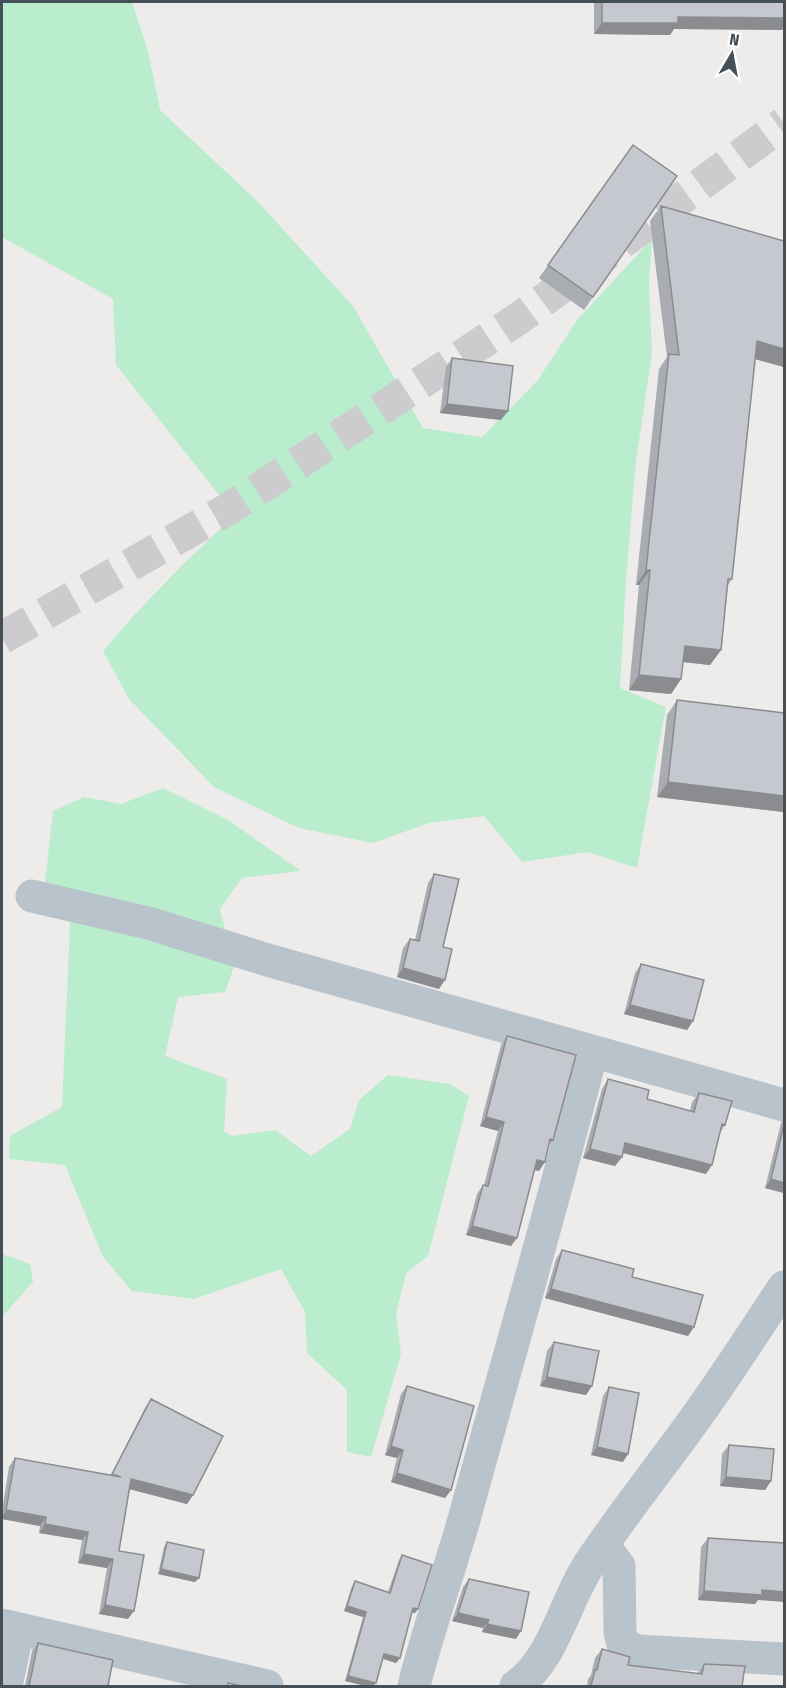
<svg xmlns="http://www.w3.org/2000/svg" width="786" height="1688" viewBox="0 0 786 1688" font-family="'Fira Sans Condensed',sans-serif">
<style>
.green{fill:#b9edcd}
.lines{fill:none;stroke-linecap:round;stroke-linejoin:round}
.motorway-tunnel{stroke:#ccccce;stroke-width:33;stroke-dasharray:33 16;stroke-linecap:butt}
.minor{stroke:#b9c3cb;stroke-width:33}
.wall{fill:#a9acb1}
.shaded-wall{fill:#8a8c90}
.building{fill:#c5c8ce;stroke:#8a8c90;stroke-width:1.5}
</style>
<rect width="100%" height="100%" fill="#eeebeb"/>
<path class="green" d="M2,2h130l16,49 12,59 98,92 95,104 70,122 59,9 56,-57 39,-60 75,-81 -3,43 3,71 -16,108 -10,120 -6,107 46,19 -29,161 -49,-16 -66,10 -38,-46 -55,7 -56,20 -74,-15 -85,-41 -85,-88 -26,-48c42,-50 84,-91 132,-136l-119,-150 -3,-66 -111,-62z
M163,788l65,32 73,51 -59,7 -22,31 14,58 -9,25 -47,5 -13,59 62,23 -3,53 8,4 43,-6 36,26 39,-27 9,-29 29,-25 62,9 19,12 -41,160 -22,17 -10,41 5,40 -30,103 -24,-5v-62l-40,-37 -2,-41 -24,-43 -87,30 -62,-8 -29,-34 -38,-92 -56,-6 1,-23 52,-29 8,-183 -25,-41 8,-72 31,-14 37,7z
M2,1254l28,10 3,18 -31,35z"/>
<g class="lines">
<path class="motorway-tunnel" d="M2,638l223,-127 293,-192 266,-196"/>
<path class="minor" d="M32,896l116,27 123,38 513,144
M603,1545l16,21 1,66 3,13 15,6 146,8
M2,1625l265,61
M6,1686l12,-57
M414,1686c14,-57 35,-113 51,-170 42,-154 87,-309 127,-464
M516,1686c39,-28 48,-84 74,-123 32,-48 68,-93 102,-140 32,-44 62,-91 92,-136"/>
</g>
<path class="wall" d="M594,2h190v25l-2,3 -108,-1 -4,6 -76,-1z
M633,145l44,31 -93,134 -45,-32z
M661,206l123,35v126l-29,-8 -23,220 -4,6 -7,65 -11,15 -27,-3 -2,17 -10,15 -42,-4 10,-105h-3l23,-216 8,-12 -17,-136z
M452,358l49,62 -61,-7 6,-46z
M677,700l107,13v99l-127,-15 10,-82z
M434,874l9,73 -4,42 -42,-12 6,-29 7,-9 5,1 13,-57z
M641,964l52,57 -6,9 -63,-16 11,-41z
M507,1036l46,104 -4,6 -10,25 -5,-1 -23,76 -45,-11 11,-41 6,-9h1l14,-54 -18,-5 21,-81z
M608,1079l39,20 43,12 2,-9 7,-9 26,32 -4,6 -15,43 -83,-21 -1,4 -7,9 -32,-8 19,-69z
M784,1118v75l-19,-5 16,-65z
M562,1250l70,27 56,59 -143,-38 11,-39z
M554,1342l32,53 -46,-9 7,-35z
M407,1386l44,104 -6,8 -54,-16 6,-24 -12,-3 16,-61z
M609,1387l14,75 -32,-7 12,-59z
M151,1399l42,96 -6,9 -57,-15 -11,62 9,68 -29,-5 8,-46 -29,-5 4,-23 -43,-7 1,-7 -38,-7v-8l7,-44 6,-9 96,17 34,-67z
M729,1445l42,36 -6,9 -45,-4 2,-32z
M708,1538l50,62 -3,4 -57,-4 3,-53z
M167,1542l32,36 -4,4 -37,-8 6,-27z
M402,1555l16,54 -3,4h-3l-12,45 -4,5 -13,-4 -7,24 -3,3h-7l-21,-5 18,-64 -19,-6 8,-25 3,-5 33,11 11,-32z
M469,1579l47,60 -34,-7 1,-4 -31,-7 11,-34z
M38,1643l70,43h-83l7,-35z
M602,1649l26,16 69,9 7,-10 38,22h-155l1,-7 3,-4 4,-17z"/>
<path class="shaded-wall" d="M678,17l106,1v9l-2,3 -108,-1 -4,6 -76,-1 8,-11z
M757,341l27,8v18l-37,-10z
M447,404l61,7 -7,9 -61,-7z
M646,570h4l-11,15h-3z
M685,646l36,4 -11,15 -36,-4z
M639,675l42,4 -10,15 -42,-4z
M668,782l116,14v16l-127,-15z
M403,968l42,12 -6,9 -42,-12z
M630,1005l63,16 -6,9 -63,-16z
M486,1117l18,5 -6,9 -18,-5z
M625,1143l87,22 -6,9 -87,-22z
M590,1149l32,8 -7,9 -32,-8z
M537,1160l8,2 -6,9 -9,-2z
M771,1179l13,4v10l-19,-5z
M472,1226l45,12 -6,8 -45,-11z
M551,1289l143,38 -6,9 -143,-38z
M547,1377l45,9 -6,9 -46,-9z
M391,1446l12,4 -6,8 -12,-3z
M597,1447l31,7 -5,8 -32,-7z
M397,1473l54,17 -6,8 -54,-16z
M726,1477l45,4 -6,9 -45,-4z
M131,1479l62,16 -6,9 -62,-16z
M6,1510l40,7 -6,9 -38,-7v-2z
M45,1524l43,8 -6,8 -43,-7z
M84,1554l29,5 -6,9 -29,-5z
M161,1569l38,9 -4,4 -37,-8z
M762,1590l22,2v10l-26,-2 -3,4 -57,-4 6,-9z
M105,1605l29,6 -6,8 -29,-5z
M347,1606l19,6 -3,5 -19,-6z
M413,1608l5,1 -3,4 -5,-1z
M458,1613l31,7 -6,8 -31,-7z
M487,1624l34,7 -5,8 -34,-7z
M384,1654l16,4 -4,5 -15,-5z
M348,1676l28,7 -3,3h-7l-21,-5z"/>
<path class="building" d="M602,2h182v16l-106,-1v6h-76z
M633,145l44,31 -84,121 -45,-32z
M661,206l123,35v108l-27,-8 -25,238h-4l-7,71 -36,-4 -4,33 -42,-4 11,-105h-4l23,-216 10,1z
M452,358l61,8 -5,45 -61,-7z
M677,700l107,13v83l-116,-14z
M434,874l25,5 -16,68 9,2 -7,31 -42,-12 7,-29 9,2z
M641,964l63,16 -11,41 -63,-16z
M507,1036l69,19 -23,85 -3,-1 -5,23 -8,-2 -20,78 -45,-12 11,-41 5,1 16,-64 -18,-5z
M608,1079l41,11 -2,9 47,13 5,-19 33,8 -7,24 -3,-1 -10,41 -87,-22 -3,14 -32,-8z
M784,1124v59l-13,-4z
M562,1250l72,19 -2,8 71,18 -9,32 -143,-38z
M554,1342l45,9 -7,35 -45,-9z
M407,1386l67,20 -23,84 -54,-17 6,-23 -12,-4z
M609,1387l30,6 -11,61 -31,-7z
M151,1399l72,37 -30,59 -62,-16 -12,72 25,4 -10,56 -29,-6 8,-46 -29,-5 4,-22 -43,-8 1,-7 -40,-7 9,-52 106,19 -9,-3z
M729,1445l45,4 -3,32 -45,-4z
M708,1538l76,5v49l-22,-2v5l-58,-4z
M167,1542l37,8 -5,28 -38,-9z
M402,1555l30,10 -14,44 -5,-1 -13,50 -16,-4 -8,29 -28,-7 18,-64 -19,-6 8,-25 35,12z
M469,1579l60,13 -8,39 -34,-7 2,-4 -31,-7z
M38,1643l75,17 -5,26h-79z
M602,1649l28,8 -2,8 74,9 2,-10 41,2 -3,20h-151l4,-16h2z
M228,1683l14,3h-15z"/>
<rect width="786" height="1688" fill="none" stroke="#444f58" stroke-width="6"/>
<g transform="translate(732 54) rotate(10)" stroke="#ffffff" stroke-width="4.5" paint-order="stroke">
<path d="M0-4.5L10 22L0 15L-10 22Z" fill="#444f58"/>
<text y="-9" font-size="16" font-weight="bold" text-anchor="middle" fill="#444f58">N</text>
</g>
</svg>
